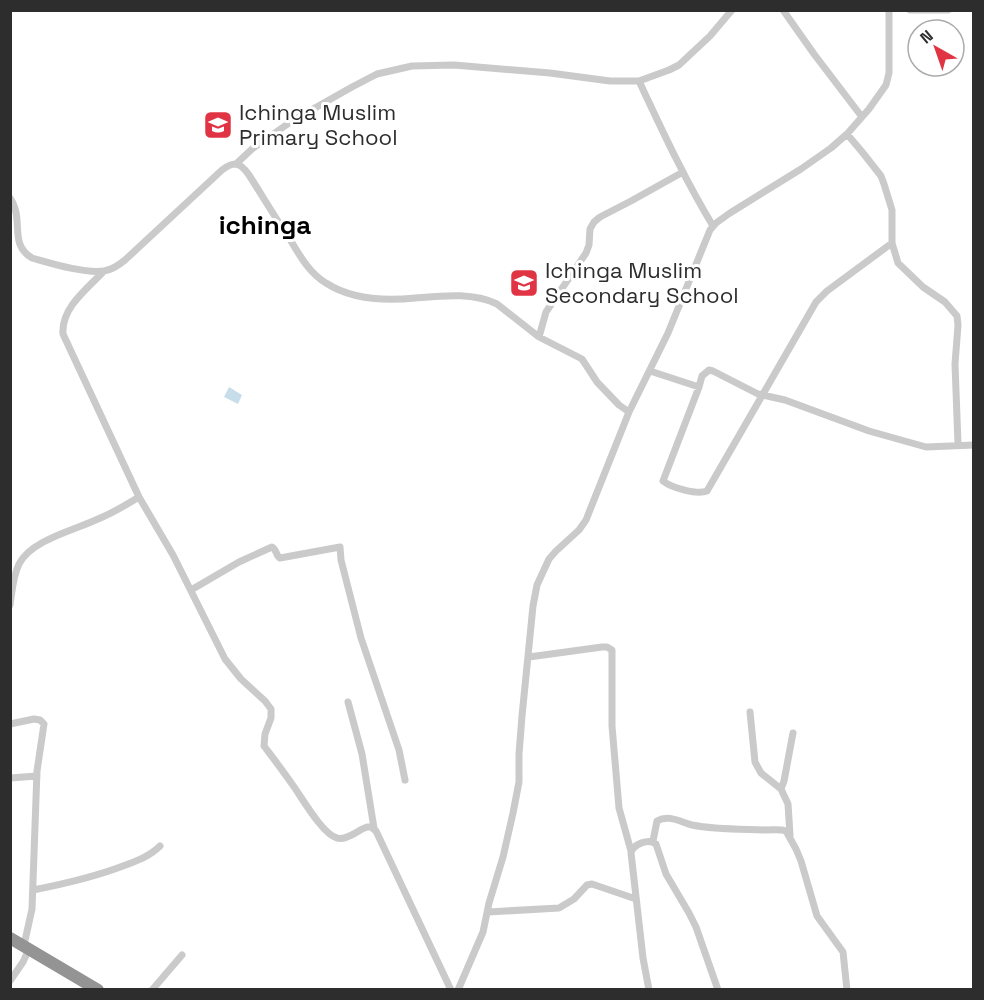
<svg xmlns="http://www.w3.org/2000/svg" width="984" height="1000" viewBox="0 0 984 1000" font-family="'Space Grotesk',sans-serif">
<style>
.water{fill:#c8ddea}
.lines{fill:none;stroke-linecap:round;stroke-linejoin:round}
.street{stroke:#cacaca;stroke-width:7}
.highway{stroke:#949494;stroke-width:12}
.labels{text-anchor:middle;stroke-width:6;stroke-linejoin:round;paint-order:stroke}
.poi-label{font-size:22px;fill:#2d2d2d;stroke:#fff;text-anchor:start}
.quarter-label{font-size:26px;font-weight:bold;fill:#000;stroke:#fff}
</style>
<rect width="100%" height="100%" fill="#fff"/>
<path class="water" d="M229,387l13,8 -4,9 -14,-7z"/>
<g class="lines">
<path class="street" d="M783,10l31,44 48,63
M910,10h38
M639,81c23,49 46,99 74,145
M847,134l16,19 18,23 3,8 8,26v33l6,20 25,24 22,15 12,14 1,9 -3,39 3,80
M236,164l16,-15 40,-28 60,-34 25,-13 35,-8 42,-1 96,8 60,8h29l30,-11 10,-5 31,-29 22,-26
M10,198c15,22 -2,46 22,60 18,5 53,16 72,13 7,-1 15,-6 21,-11l97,-90c12,-9 18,-8 27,5 14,22 27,44 42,66 9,15 19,33 35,42 26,17 59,18 89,15 26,-2 57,-6 82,6l42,33 43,22 15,23 22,23 10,7
M103,272c-16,17 -42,36 -40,62l76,163 34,58 52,104 16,20 24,22 6,8v9l-6,16 -1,12c9,12 19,25 28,38 9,12 30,50 45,54 9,3 21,-8 30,-11h4l5,4 75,159
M539,337l7,-25 40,-59 3,-8 1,-16 4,-7 6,-5 31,-16 52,-29
M650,371l49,16 3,-11 7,-6 4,1 45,23 27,6 84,31 57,16 48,-2
M699,387l-36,94c9,7 34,14 44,10l109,-189 11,-11 65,-48
M191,590l48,-28 33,-15c5,3 4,9 8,11l60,-11 1,13 20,78 38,112 6,30
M10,605c2,-13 3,-29 9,-41 12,-24 56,-34 79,-45 15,-6 28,-14 41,-22
M529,657l73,-10h5l5,3v76l7,82 12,43
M348,702l14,52 12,74
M750,712l5,50 6,11 20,16 7,15 2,31
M10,724l24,-5 6,1 4,4 -7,47 -5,138 -8,36
M10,778l27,-2
M781,789l3,-8 9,-48
M653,841l4,-20c12,-7 23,1 35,4 25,5 51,4 75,5 7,0 13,-1 19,1l10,18 5,12 16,55 26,36 4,38
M33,890c31,-6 61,-13 90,-24 14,-5 27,-10 37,-20
M488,912l71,-4 15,-9 13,-14 5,-1 44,15
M10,981l13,-19 6,-13
M152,990l30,-35
M458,990l25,-58 6,-29 14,-46 10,-44 6,-31v-28l3,-38 11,-110 4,-21 12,-26 7,-8 23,-21 7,-10 43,-108 39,-79 42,-103 6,-7 14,-10 71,-44 30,-21 16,-14 22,-25 17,-24 3,-12v-63
M649,990l-6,-32 -12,-105c2,-9 18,-15 25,-9l10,30 23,39 7,14 22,63"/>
<path class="highway" d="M10,938l88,52"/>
</g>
<defs>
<g id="school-square" transform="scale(1.5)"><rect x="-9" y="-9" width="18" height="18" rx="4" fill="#e03444" stroke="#fff"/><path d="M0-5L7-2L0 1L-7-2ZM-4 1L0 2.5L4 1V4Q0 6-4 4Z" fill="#fff"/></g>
</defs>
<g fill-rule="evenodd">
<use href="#school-square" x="218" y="125"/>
<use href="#school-square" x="524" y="283"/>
</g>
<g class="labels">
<g class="poi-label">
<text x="239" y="120">Ichinga Muslim<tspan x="239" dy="25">Primary School</tspan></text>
<text x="545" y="278">Ichinga Muslim<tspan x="545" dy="25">Secondary School</tspan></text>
</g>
<g class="quarter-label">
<text x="265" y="234">ichinga</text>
</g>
</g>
<rect width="984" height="1000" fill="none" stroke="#2d2d2d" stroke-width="24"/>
<g transform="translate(936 48) rotate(320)"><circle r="28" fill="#ffffff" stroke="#ababab" stroke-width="1.5"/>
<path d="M0-4.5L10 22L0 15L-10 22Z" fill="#e03444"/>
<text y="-9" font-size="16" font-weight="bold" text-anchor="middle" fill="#2d2d2d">N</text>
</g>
</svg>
